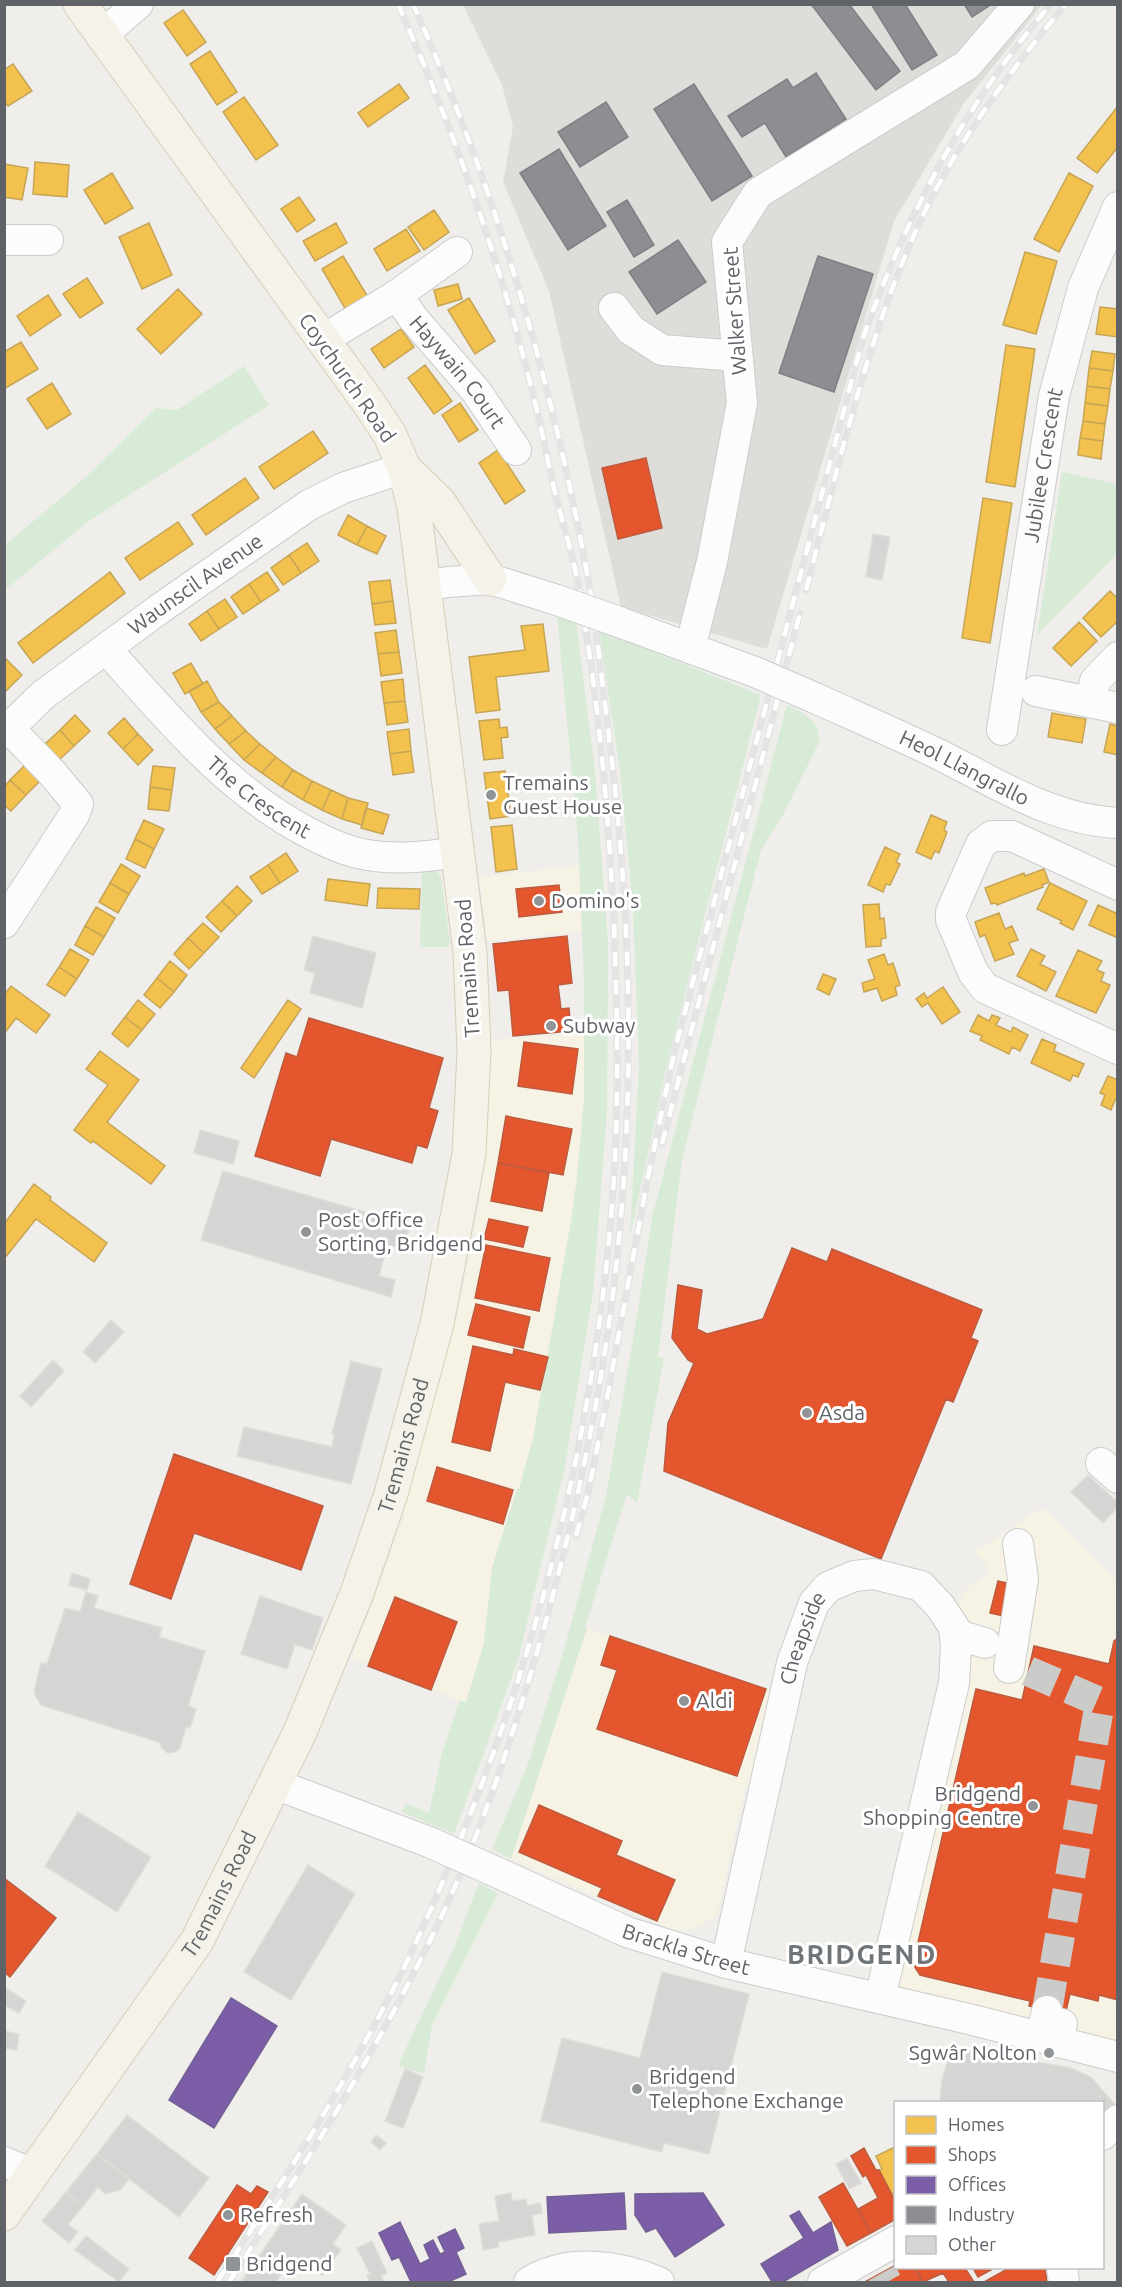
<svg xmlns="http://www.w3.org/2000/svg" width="1122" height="2287" viewBox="0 0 1122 2287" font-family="Ubuntu,sans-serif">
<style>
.commercial{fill:#f7f3e4}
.industrial{fill:#dfddda}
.green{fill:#d8ebd6}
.homes{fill:#f2c14e;stroke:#c6a556;stroke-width:1.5}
.shops{fill:#e4572e;stroke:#bc5b3f;stroke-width:1.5}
.offices{fill:#7b5ea7;stroke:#736094;stroke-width:1.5}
.industry{fill:#8d8d92;stroke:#7f8085;stroke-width:1.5}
.building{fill:#d6d5d3;stroke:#deddd9;stroke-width:1.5}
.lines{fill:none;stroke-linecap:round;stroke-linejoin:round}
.minor-tunnel{stroke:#cbcbca;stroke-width:30;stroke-dasharray:30 15;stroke-linecap:butt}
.minor-casing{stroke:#cbcccc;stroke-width:32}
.major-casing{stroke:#d7ceb8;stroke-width:35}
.minor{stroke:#fdfcfc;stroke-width:30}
.major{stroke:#f4f2e9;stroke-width:33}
.rail-casing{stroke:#e4e4e4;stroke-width:7}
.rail{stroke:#fff;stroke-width:4.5;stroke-dasharray:14;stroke-linecap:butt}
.minor-bridge-casing{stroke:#cbcccc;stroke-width:32;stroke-linecap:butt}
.minor-bridge{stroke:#fdfcfc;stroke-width:30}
.poi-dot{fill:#919496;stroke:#fff;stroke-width:2}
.labels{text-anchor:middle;stroke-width:6;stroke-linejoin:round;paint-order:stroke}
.street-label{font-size:21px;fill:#5f6368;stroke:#fff}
.poi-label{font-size:21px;fill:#5f6368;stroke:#fff;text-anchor:start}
.district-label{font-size:27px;font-weight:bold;letter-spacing:1.5px;fill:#70757a;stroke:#fff}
</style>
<rect width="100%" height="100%" fill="#efeeea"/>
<path class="commercial" d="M579,866l3,65 -95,10 -7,-64z
M585,1033l-1,66 -7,79 -29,176 -15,84 -14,52h-2l-25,78 -8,75 -18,60 -114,-45 53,-144 -3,-1 59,-217 18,-87 5,-49 7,-120z
M1042,1508l75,74v462l-225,-54 64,-385 9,-15 26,-19 -16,-19z
M587,1628l187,63 -21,89 -9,11 -25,117 -5,9 -18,12 -23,1 -162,-71z"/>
<path class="industrial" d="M463,5h579l-78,98 -70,118 -127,428 -146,-42 -72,-316 -46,-109 10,-56 -11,-41z"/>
<path class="green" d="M244,366l25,39 -180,116 -84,69v-45l82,-69 69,-68 21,2z
M1062,472l55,12v70l-80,81z
M557,615l19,5 19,152 13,170 -1,169 -14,181 -28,174 -47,194 -64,174 -52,-22 4,-9 23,10 13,-60 18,-53 6,2 18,-59 8,-75 25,-79h2l14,-51 38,-215 6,-45 7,-79v-117l-6,-143z
M599,630l162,65 -94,369 -37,173 9,-172 -6,-155 -13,-139z
M787,705c16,7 34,16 32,37l-36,73 -22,35 -79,309 -24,198 6,1 -27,145 -10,-9 -42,133 2,1 -76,231 -19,-10 36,-85 36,-114 42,-154 31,-180 15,-98z
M434,868l7,9 9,66 -2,4h-26l-2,-2 2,-75z
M479,1883l19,10 -66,132 -8,49 -26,-9 55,-115z"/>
<path class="homes" d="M183,10l23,32 -19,14 -23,-33z
M210,51l27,41 -20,13 -27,-41z
M13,64l19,27 -24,15 -4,-5v-31z
M399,84l10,14 -41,29 -10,-14z
M244,97l34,48 -22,15 -33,-48z
M1118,106v41l-21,26 -20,-15z
M35,162l34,3 -2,32 -34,-3z
M4,164l24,4 -6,32 -18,-3z
M112,173l21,35 -28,16 -21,-34z
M1069,173l24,13 -34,66 -25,-13z
M299,197l16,23 -18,12 -16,-23z
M434,210l15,22 -25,18 -16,-23z
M149,223l23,52 -30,14 -23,-52z
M336,223l11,20 -32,18 -12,-20z
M406,229l14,22 -33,20 -13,-22z
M1025,252l32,9 -21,73 -33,-9z
M343,256l25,41 -22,13 -24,-41z
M87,278l16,25 -23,15 -17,-24z
M458,284l4,15 -24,7 -4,-16z
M178,289l24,25 -41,40 -24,-25z
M48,295l13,20 -31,21 -13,-20z
M469,298l26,43 -20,13 -27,-44z
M1100,307l18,2v28l-22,-3z
M401,329l13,18 -30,21 -13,-19z
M21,342l17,27 -34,20v-37z
M1006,345l29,4 -20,138 -29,-5z
M1092,351l23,3 -2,17 -24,-3z
M425,365l27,36 -18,13 -26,-36z
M1089,368l24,3 -3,18 -23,-3z
M52,383l19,31 -24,15 -20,-30z
M1087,386l23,3 -2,17 -23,-3z
M460,403l18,27 -19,12 -17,-27z
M1085,403l23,3 -3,18 -22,-3z
M1083,421l22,3 -2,17 -23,-3z
M313,431l15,22 -54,36 -15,-22z
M1080,438l23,3 -2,18 -23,-4z
M498,450l27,41 -20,13 -26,-41z
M245,478l14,20 -53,37 -14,-20z
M983,498l29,5 -22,140 -28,-5z
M348,515l19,11 -10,19 -19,-10z
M178,522l15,22 -53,36 -15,-22z
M367,526l19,10 -9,18 -20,-9z
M307,543l12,18 -18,12 -12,-18z
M289,555l12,18 -18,12 -12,-17z
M110,572l15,21 -92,70 -15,-20z
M267,572l12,18 -18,12 -12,-18z
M390,580l3,21 -21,3 -3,-22z
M249,584l12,18 -18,12 -12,-17z
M1110,591l8,8v22l-17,16 -18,-19z
M225,599l12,18 -18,12 -12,-18z
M393,601l3,22 -21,2 -3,-21z
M207,611l12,18 -18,12 -12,-17z
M1079,622l18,19 -26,25 -18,-18z
M543,624l6,47 -53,6 4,33 -24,3 -7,-56 56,-7 -4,-24z
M396,630l3,22 -21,2 -3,-21z
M399,652l3,21 -21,3 -3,-22z
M4,657l18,18 -18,18z
M191,663l12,21 -18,10 -12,-21z
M403,679l2,22 -21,2 -3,-21z
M207,681l12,21 -18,10 -12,-21z
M405,701l3,21 -21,3 -3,-22z
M219,702l13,14 -17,13 -14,-17z
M1052,713l34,6 -4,24 -34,-6z
M75,715l15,16 -16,15 -14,-16z
M232,716l14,15 -17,13 -14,-15z
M124,718l14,16 -15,15 -15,-16z
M499,719l1,9 7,-1 1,10 -7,1 2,20 -19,2 -5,-39z
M1110,724l8,2v29l-14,-3z
M409,729l2,22 -21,3 -3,-22z
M60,730l14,16 -15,14 -15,-15z
M246,731l14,13 -16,16 -15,-16z
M138,734l15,16 -15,15 -15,-16z
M260,744l16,13 -14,16 -18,-13z
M411,751l3,21 -21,3 -3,-21z
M276,757l17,13 -11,17 -20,-14z
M25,765l16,15 -15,15 -16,-15z
M153,766l22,2 -3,22 -22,-3z
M293,770l19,11 -9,19 -21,-13z
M505,771l6,45 -21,3 -6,-46z
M10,780l16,15 -15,16 -7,-6v-18z
M312,781l19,9 -9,20 -19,-10z
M150,787l22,3 -3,21 -21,-2z
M331,790l17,8 -6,21 -20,-9z
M348,798l20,5 -6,22 -20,-6z
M366,808l23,7 -6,19 -22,-6z
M931,815l16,7 -3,8 3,2 -8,21 -4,-2 -4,8 -15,-7z
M144,820l20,9 -10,20 -19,-10z
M512,825l5,44 -21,3 -5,-45z
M135,839l19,10 -9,19 -19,-9z
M885,847l15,7 -4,8 4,2 -10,21 -4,-1 -3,8 -15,-7z
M286,853l12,18 -18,12 -12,-18z
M121,864l19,12 -11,18 -19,-11z
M268,865l12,18 -18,11 -12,-17z
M1044,869l5,13 -7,3 1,2 -46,18 -1,-2 -5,1 -6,-16 39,-15 1,3z
M328,879l42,5 -3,22 -42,-6z
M110,883l19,11 -11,19 -19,-11z
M1050,883l37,18 -14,29 -13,-7 2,-2 -25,-12z
M237,886l15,15 -15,15 -15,-15z
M378,888l42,1 -1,20 -42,-1z
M222,901l15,15 -16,16 -15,-15z
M879,904l1,15 4,-1 2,20 -5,1v7l-15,1 -3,-42z
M1098,905l20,9v24l-29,-13z
M96,907l19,11 -11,19 -19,-11z
M999,913l6,16 7,-3 6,14 -9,3 5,11 -19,7 -10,-26 -5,2 -5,-15z
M203,923l16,14 -15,16 -16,-15z
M85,926l19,11 -11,18 -18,-10z
M188,938l16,15 -15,16 -15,-15z
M70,949l19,11 -12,19 -18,-12z
M1031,949l14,7 -5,8 16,8 -10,19 -29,-15z
M1078,950l24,11 -5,9 7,3 -3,8 9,4 -14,28 -40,-17z
M884,954l4,11 5,-2 7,22 -5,2 2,8 -15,6 -5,-13 -13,4 -2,-9 13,-4 -7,-19z
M170,961l17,14 -13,17 -17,-14z
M59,967l18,12 -12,17 -18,-11z
M823,974l13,5 -7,16 -12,-6z
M157,978l17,14 -14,16 -16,-13z
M11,986l39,29 -14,18 -20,-15 -12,16v-39z
M943,987l17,25 -18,12 -14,-21 -6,4 -6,-8 8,-6 3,5z
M138,1000l17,14 -13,16 -17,-13z
M288,1000l13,9 -47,69 -13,-10z
M978,1015l11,6 3,-6 8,3 -4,7 15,7 2,-5 15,8 -8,16 -8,-4 -3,7 -29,-14 2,-4 -12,-5z
M125,1017l17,13 -14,17 -16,-13z
M1042,1039l14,6 -2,6 30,13 -6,13 -5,-2 -3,6 -39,-18z
M100,1051l39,29 -32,42 58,44 -14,18 -58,-43 -2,2 -17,-13 34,-45 -22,-16z
M1108,1076l10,4v21l-3,-1 -4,10 -10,-5 4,-10 -5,-2z
M34,1184l17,13 -1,3 57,43 -13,19 -58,-43 -32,40v-35z
M895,2147l1,50 -2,1 -15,-28 3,-1 -6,-13z"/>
<path class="shops" d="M646,458l16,70 -44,11 -16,-71z
M559,885l3,27 -43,5 -3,-28z
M567,936l5,47 -14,2 3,24 8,-1 2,23 -58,5 -4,-46 -11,1 -5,-47z
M309,1018l134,40 -14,50 9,3 -11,37 -10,-3 -5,18 -81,-24 -11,37 -65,-20 31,-103 11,4z
M524,1042l54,7 -6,45 -54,-8z
M506,1116l66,13 -9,46 -65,-12z
M498,1163l51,10 -7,38 -51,-10z
M489,1219l39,8 -5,20 -39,-8z
M486,1245l64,13 -11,53 -64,-13z
M792,1248l35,14 5,-13 150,61 -11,28 7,3 -25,61 -7,-3 -65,160 -217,-88 4,-48 26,-60 -6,-3 -16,-22 6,-53 24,5 -5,39 10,5 56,-15z
M476,1304l54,13 -7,31 -55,-13z
M473,1346l40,9 1,-6 34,8 -8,33 -35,-8 -15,69 -38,-9z
M174,1454l149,52 -22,64 -107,-37 -23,66 -41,-15z
M437,1467l76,23 -10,34 -76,-23z
M998,1581l14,3 -8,32 -14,-3z
M395,1597l62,25 -26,68 -63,-24z
M610,1636l156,53 -29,87 -140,-47 20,-59 -16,-5z
M1118,1638v275l-2,9h2v78l-19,-5 -1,6 -28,-7 -5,21 -36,-9 1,-5 -110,-26 -7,-11 63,-275 46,11 12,-54 75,18 5,-23z
M539,1805l83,36 -6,14 59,25 -18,41 -59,-25 4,-8 -83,-36z
M4,1878l52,40 -46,59 -6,-5z
M864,2148l12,22h3l17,33v16l-25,14 -13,-24 20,-11 -12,-23 -3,2 -12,-21z
M843,2183l28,50 -24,13 -28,-49z
M237,2185l14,9 6,-8 11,6 -54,83 -25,-17z
M896,2265v3h19l7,14h-57z
M916,2268h49l9,14h-25l-6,-9 -20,9z
M973,2268h17l1,2 -13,7z
M1009,2268h36l2,14h-63z"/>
<path class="offices" d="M231,1998l46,28 -63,102 -45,-28z
M624,2193l2,36 -77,4 -2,-36z
M703,2193l21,32 -49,32 -19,-29 -10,4 -11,-17v-21z
M799,2211l14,22 18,-11 7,28 -55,32h-11l-11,-18 43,-26 -14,-22z
M400,2222l20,42 10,-5 -6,-14 9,-5 7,14 5,-2 -7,-15 17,-8 9,19 -8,4 10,22 -18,8h-37l-12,-25 -7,3 -13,-27z"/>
<path class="industry" d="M811,4h38l51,67 -24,19z
M871,4h34l32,51 -25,15z
M964,4h28l-20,13z
M816,73l30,46 -60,38 -21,-34 -23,14 -14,-21 59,-37 6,9z
M694,84l58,92 -40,25 -58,-92z
M606,102l22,35 -48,30 -22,-35z
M559,149l47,77 -38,24 -48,-77z
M627,200l27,45 -20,12 -27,-45z
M678,240l28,42 -49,32 -28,-42z
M818,256l55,18 -39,118 -55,-19z"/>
<path class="building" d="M873,534l17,3 -8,43 -16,-3z
M313,936l63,17 -14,55 -52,-15 5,-20 -11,-3z
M200,1130l39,11 -6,23 -39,-11z
M223,1171l187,54 -6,24 -17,-4 -8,31 16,4 -4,17 -190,-57z
M111,1320l13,12 -29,31 -12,-11z
M53,1360l11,11 -33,36 -11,-11z
M351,1361l31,8 -31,115 -114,-28 7,-29 88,20 2,-12 -2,-1z
M1088,1475l30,28v4l-15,16 -32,-31z
M72,1573l18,6 -3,11 -18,-5z
M86,1592l12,4 -4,12 68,20 -3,9 46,14 -17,55 8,3 -6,19 -4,-1 -6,21 -5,4 -7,1 -6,-5 -3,-6 -118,-37 -5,-8 -2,-6 7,-28 6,1 18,-56 15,4z
M260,1596l63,22 -11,32 -17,-6 -8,25 -46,-15z
M78,1812l73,45 -34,55 -72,-46z
M308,1865l47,29 -64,106 -47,-28z
M662,1972l87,22 -40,160 -45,-11 -2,9 -121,-31 21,-83 78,20z
M4,1987l22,14 -7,12 -15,-8z
M4,2031l15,3 -2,16 -13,-2z
M952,2047l119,21 20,9 26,30 -15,12v-17h-162l2,-22z
M405,2069l18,8 -20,51 -18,-7z
M127,2115l82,63 -30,39 -82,-63z
M376,2135l10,8 -6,7 -9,-8z
M97,2154l32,25 -9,11 -15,4 -7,-7 -15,19 -17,-14z
M847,2158l14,25 -12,6 -13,-25z
M66,2192l17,14 -15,18 10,8 -9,11 -27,-22z
M511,2193l1,8 14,-2 1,7 13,-3 2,10 -10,2 3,20 -37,7 1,5 -16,3 -4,-26 20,-3 -4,-25z
M302,2194l44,31 -13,19 8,6 -19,25 -28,-20 -18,27h-35z
M86,2236l43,33 -10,13 -44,-32z
M372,2241l15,32 -6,3 3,6h-14l-3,-6 3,-2 -13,-26z"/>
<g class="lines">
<path class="minor-tunnel" d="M1028,1671l72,31 -53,309
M882,2273l5,9"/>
<g class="minor-casing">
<g id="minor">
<path d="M101,36l37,-32"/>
<path d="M4,240h44"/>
<path id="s1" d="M397,295l16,23 63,73 40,59"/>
<path d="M614,308l17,22 31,20 75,6"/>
<path d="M322,340l75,-45 60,-43"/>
<path d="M424,586l24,-4 42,-3 67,21"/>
<path d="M619,622l136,50"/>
<path d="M690,648l22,-86 30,-159 -15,-161 31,-49 209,-128 52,-61"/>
<path id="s2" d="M106,649c61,67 119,140 201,183 17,9 33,17 51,21 32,8 68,4 100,-1"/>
<path d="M1036,691l82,17"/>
<path id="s3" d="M815,698c42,19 84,37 125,57 58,29 112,65 178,68"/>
<path d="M1091,702l4,-21 23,-24"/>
<path id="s4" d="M1002,730l52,-334 29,-108 35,-81"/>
<path id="s5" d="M4,733l39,-38 115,-85 151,-105 34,-17 61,-20"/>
<path d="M1118,885l-106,-49h-20l-11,8 -30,68v8l22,52 12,16 133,61"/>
<path d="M4,923l70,-108 4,-11 -25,-30 -44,-46"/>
<path d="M1101,1463l17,15"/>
<path d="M955,1634l30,9"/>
<path d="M1009,1668l14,-89 -5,-35"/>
<path d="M275,1784l154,58"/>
<path id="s6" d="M505,1876l122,56 99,31 243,56 149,38"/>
<path id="s7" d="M726,1963l66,-300 22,-60 14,-16 26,-11 20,-2 47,12 19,20 14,21 2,20 -2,36 -74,315"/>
<path d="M1047,2011l-2,9 17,4 -4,18"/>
<path d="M1102,2135l16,-15"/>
<path d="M4,2162l29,12"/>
<path d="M1062,2268l2,14"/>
<path d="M529,2282c39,-24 89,-17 130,0"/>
<path d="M823,2282l73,-41"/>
</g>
</g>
<g class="major-casing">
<g id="major">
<path d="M404,468l35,34 51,77"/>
<path id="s8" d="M4,2214l193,-273 50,-101 53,-108 57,-139 34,-99 46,-170 32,-170 5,-103 -4,-99 -56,-445 -10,-39 -14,-33 -22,-33 -288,-398"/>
</g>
</g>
<use href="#minor" class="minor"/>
<use href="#major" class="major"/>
<g class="rail-casing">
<path id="rail" d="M806,590c32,-122 60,-249 112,-364 37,-81 90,-153 148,-222
M662,1144l138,-531
M576,1536l12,-43 15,-73 44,-238 27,-129 189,-715c44,-124 102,-234 188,-334
M217,2282c70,-106 140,-216 195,-331 30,-65 58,-133 82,-200 66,-183 108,-381 120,-575 5,-76 3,-152 1,-228 -5,-120 -15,-241 -36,-359 -6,-35 -18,-70 -26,-105 -7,-31 -13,-63 -21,-94 -33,-132 -79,-261 -134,-386
M229,2282c84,-131 169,-262 231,-407 36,-84 63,-173 88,-261 32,-120 58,-242 70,-366 18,-175 12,-352 -11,-527 -6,-48 -11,-96 -19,-143 -36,-197 -93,-391 -175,-574"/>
</g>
<use href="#rail" class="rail"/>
<g class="minor-bridge-casing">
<path id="minor-bridge" d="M557,600l62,22
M755,672l60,26
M429,1842l76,34"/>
</g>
<use href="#minor-bridge" class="minor-bridge"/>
</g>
<g class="poi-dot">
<circle cx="491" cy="795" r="6"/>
<circle cx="539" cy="901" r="6"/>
<circle cx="551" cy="1026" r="6"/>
<circle cx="306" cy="1232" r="6"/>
<circle cx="807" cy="1413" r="6"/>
<circle cx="684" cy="1701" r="6"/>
<circle cx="1033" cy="1806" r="6"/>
<circle cx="1049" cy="2053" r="6"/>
<circle cx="637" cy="2089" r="6"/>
<circle cx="228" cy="2215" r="6"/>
<rect x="225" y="2256" width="16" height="16" rx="3"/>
</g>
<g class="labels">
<g class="street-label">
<text transform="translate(735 311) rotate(-94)" y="7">Walker Street</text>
<text dy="7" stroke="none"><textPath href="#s1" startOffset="98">Haywain Court</textPath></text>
<text transform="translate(347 378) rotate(55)" y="7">Coychurch Road</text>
<text dy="7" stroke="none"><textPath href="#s4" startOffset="268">Jubilee Crescent</textPath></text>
<text dy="7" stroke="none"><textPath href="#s5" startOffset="243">Waunscil Avenue</textPath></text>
<text dy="7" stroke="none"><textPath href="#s3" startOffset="165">Heol Llangrallo</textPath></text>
<text dy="7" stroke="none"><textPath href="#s2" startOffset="214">The Crescent</textPath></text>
<text transform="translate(468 968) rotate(-94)" y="7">Tremains Road</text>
<text dy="7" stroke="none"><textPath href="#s8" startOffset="872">Tremains Road</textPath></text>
<text dy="7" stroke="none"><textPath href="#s7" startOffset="334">Cheapside</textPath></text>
<text dy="7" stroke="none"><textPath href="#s8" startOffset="386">Tremains Road</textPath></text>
<text dy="7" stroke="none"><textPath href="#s6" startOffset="196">Brackla Street</textPath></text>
</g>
<g class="poi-label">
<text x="503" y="790">Tremains<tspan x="503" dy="24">Guest House</tspan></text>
<text x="551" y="908">Domino's</text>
<text x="563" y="1033">Subway</text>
<text x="318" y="1227">Post Office<tspan x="318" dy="24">Sorting, Bridgend</tspan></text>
<text x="819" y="1420">Asda</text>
<text x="696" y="1708">Aldi</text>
<text x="1021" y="1801" text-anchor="end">Bridgend<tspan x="1021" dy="24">Shopping Centre</tspan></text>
<text x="1037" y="2060" text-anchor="end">Sgwâr Nolton</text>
<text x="649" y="2084">Bridgend<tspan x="649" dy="24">Telephone Exchange</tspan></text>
<text x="240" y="2222">Refresh</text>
<text x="246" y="2271">Bridgend</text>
</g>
<g class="district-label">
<text x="862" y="1964">BRIDGEND</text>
</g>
</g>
<rect width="1122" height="2287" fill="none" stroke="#5f6368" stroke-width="12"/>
<rect x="894" y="2101" width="210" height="168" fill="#ffffff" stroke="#bfc1c3" stroke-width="1.5"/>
<rect x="906" y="2116" width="30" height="18" fill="#f2c14e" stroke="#bfc1c3" stroke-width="1.5"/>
<text x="948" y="2131" font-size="18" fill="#5f6368">Homes</text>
<rect x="906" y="2146" width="30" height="18" fill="#e4572e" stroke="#bfc1c3" stroke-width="1.5"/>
<text x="948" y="2161" font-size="18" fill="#5f6368">Shops</text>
<rect x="906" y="2176" width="30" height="18" fill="#7b5ea7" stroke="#bfc1c3" stroke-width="1.5"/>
<text x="948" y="2191" font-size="18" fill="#5f6368">Offices</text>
<rect x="906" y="2206" width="30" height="18" fill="#8d8d92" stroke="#bfc1c3" stroke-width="1.5"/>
<text x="948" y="2221" font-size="18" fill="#5f6368">Industry</text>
<rect x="906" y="2236" width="30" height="18" fill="#d6d5d3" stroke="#bfc1c3" stroke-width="1.5"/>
<text x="948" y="2251" font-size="18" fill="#5f6368">Other</text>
</svg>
